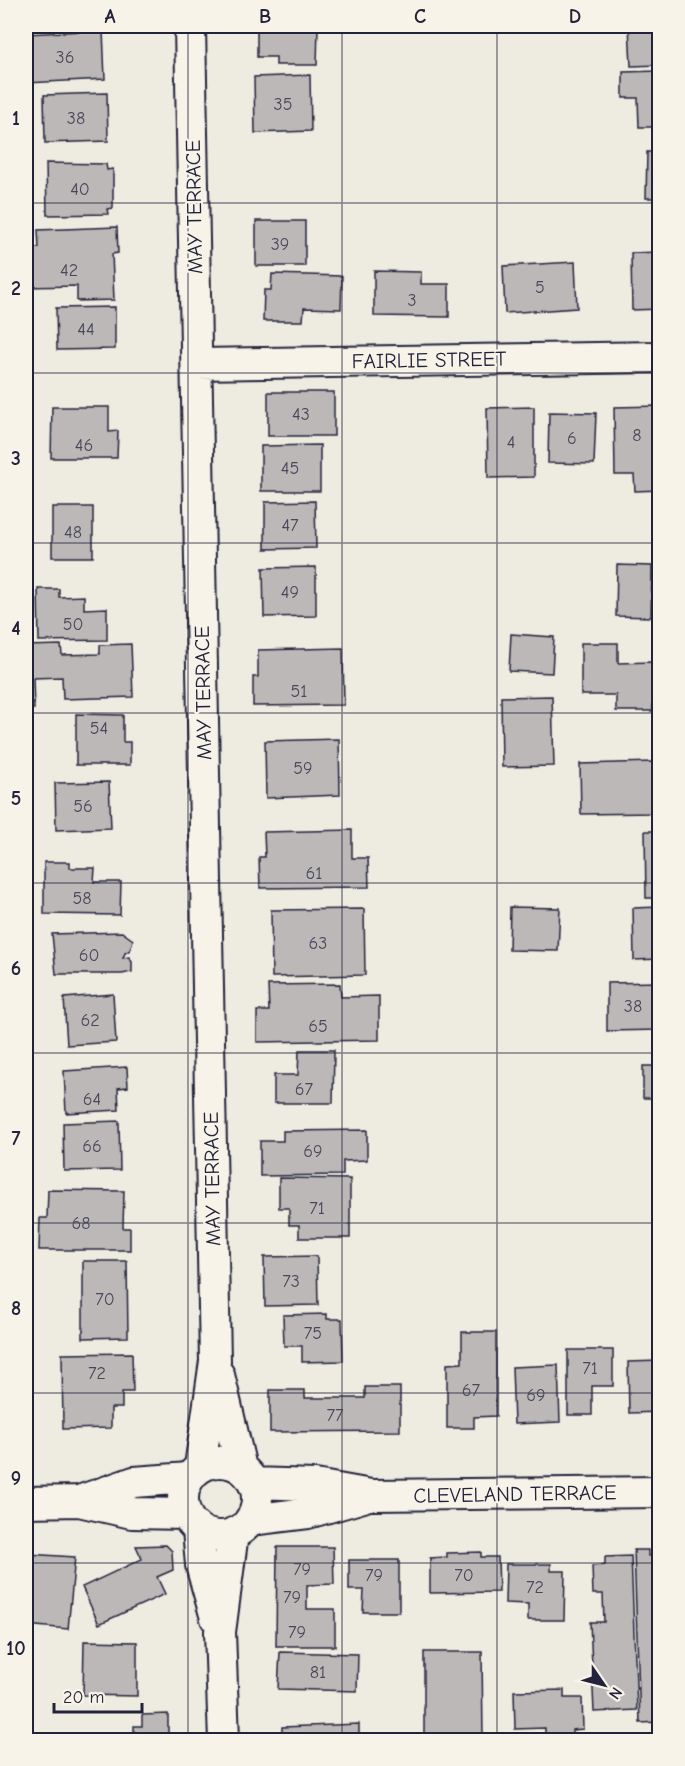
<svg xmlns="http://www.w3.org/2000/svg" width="685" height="1766" viewBox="0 0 685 1766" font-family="'Comic Neue',sans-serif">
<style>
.building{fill:#bbb8b7;stroke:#22223b;stroke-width:1.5}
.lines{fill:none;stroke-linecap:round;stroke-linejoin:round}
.minor-casing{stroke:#22223b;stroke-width:34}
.minor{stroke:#f7f3e8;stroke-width:30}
.grid{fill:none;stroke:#22223b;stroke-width:1.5;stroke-opacity:0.55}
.labels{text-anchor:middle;stroke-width:4.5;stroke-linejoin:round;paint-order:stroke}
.number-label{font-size:18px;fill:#48485a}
.street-label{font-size:21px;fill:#22223b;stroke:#f7f3e8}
.neatline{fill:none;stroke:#22223b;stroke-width:2}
.grid-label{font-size:20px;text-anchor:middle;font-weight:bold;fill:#22223b}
</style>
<rect width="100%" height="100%" fill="#eeebe1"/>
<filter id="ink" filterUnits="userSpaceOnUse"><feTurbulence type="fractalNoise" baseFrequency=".0167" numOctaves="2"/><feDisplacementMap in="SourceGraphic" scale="12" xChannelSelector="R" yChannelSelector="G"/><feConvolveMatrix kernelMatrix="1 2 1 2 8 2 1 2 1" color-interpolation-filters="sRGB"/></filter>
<g filter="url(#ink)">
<path class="building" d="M257,26h61l-1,39h-41v-8h-19z
M629,26h31v39l-29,1z
M103,30l2,49 -79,4v-49z
M660,71v56h-21l-1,-29h-15v-26z
M310,75l1,56 -56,2 -1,-56z
M107,93l1,48 -63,2 -1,-48z
M647,152h13v46h-14z
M46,163l60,1 1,6 6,-1v39l-6,1 1,5 -61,1z
M256,221h49v45h-49z
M117,227l1,26 -6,1 2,46 -37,1v-15l-51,1v-39h13l-1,-18z
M660,252v57l-28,1 -1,-57z
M575,262l2,46 -72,5 -2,-47z
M374,271l47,1v12h28v33l-75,-1z
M272,274l70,2 -1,33 -37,-1 -1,13h-40l1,-31h7z
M115,307v42l-58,1 -1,-42z
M268,392h66v44h-66z
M659,406l1,84 -25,1 -1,-16h-19l-1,-68z
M52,407h57v25l9,-1 -1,27h-66z
M534,407v70l-46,1 -1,-70z
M549,412l47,1 -2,51 -46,-1z
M320,445v46h-59v-45z
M315,501l1,47 -51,1v-47z
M52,507h41v50h-41z
M617,565l35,1 -1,51 -35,-1z
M316,567v49l-52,1 -1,-49z
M38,589h21v8l25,-1v13l23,-1v32l-68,1z
M511,634l43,3 -2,36 -43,-2z
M581,643h37v20l35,-1v49h-37v-16h-35z
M131,644l2,53 -70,2 -1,-22 -29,1 1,31h-8v-63l35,-1 1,10 38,-1v-9z
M343,648l1,57 -91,1v-29h5v-27z
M552,696l2,70 -52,1 -1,-70z
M76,714l47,1v27h7v23h-54z
M339,739l1,56 -74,3 -1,-57z
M654,762l1,51 -74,1 -1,-50z
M109,782l2,46 -55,2 -1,-47z
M352,830v28h16l1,29 -109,1 -1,-31h6l-1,-25z
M645,831h15v67h-14z
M44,862h26v6h25l-1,14h27l-1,33 -76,-1z
M510,907l50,1 -2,43 -49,-1z
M660,907v52l-26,1 -1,-52z
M364,909l1,66 -93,2 -1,-67z
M122,932l11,8 -3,10 -5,3 -2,5 6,-1 3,5v10l-10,2h-66l-4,-40z
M660,982v48l-53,1v-48z
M340,984l1,13 38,-1v44l-122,2v-31h12l-1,-26z
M113,994l3,48 -49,3 -3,-47z
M299,1050h35l-1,53h-59v-28h24z
M643,1066h17v32h-17z
M127,1067l1,20 -10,1 1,22 -53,3 -2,-42z
M119,1121l1,49 -56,1 -1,-48z
M367,1130v30l-24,1v14l-83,1v-35h23v-10z
M279,1178l71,1v59h-51v-13h-10v-17h-10z
M48,1190l76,1 -1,37h7v22h-91l1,-32h7z
M317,1256l1,49 -53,1 -1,-49z
M83,1261h44l1,76 -45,1z
M327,1314v5h15l1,42 -41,1v-16h-18l-1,-31z
M462,1332h34v84l-22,1v11h-27v-64l15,-1z
M568,1350h45v36h-21v29h-24z
M132,1353l1,39h-11v16h-11v20l-48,1 -1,-75z
M660,1361v51l-31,1 -1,-51z
M558,1365l2,57 -46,2 -2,-57z
M365,1387h35v44l-130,1v-42h35v8h60z
M166,1545l6,6 1,19 -16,7 8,17 -66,30 -17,-37 60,-28 -6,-13z
M277,1547h56l1,37 -27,1v24h28v37h-59z
M634,1550h14v6l12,-1v167l-20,1z
M481,1552v5h17l1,35 -69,1v-35l17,-1v-4z
M27,1554l48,3 -7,72 -42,-4v-55z
M631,1556l6,154 -43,2 -4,-90h14l-1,-28h-10l-1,-28 13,-1v-8z
M349,1560h50v52h-36l1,-22h-15z
M506,1564h45v7h14l-1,49h-36v-16l-23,-1z
M84,1641l53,1v54l-54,-1z
M280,1652l78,2 -1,37 -79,-2z
M424,1652h58l1,88h-59z
M564,1690v8h18l1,31 -11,1v10h-27v-12l-30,1 -1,-38z
M168,1714v26l-34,-1v-13h8v-11z
M359,1724v16h-77v-13z"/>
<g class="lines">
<g class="minor-casing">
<path id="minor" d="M190,26l25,1335 -15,106
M198,364l462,-7
M219,1375l22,93
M183 1499a37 37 0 1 1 74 0a37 37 0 1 1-74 0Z
M253,1483l62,2 56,10 289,-3
M79,1501l55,-19 55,-4
M26,1502l53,-1 53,12 54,1
M250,1520l58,-7 55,-16
M198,1529l3,36 15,53
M224,1740l-4,-108 13,-99"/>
</g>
<use href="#minor" class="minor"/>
</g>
</g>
<path class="grid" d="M188,26v1714M342,26v1714M497,26v1714M26,203h634M26,373h634M26,543h634M26,713h634M26,883h634M26,1053h634M26,1223h634M26,1393h634M26,1563h634"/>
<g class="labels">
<g class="number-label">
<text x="65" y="63">36</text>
<text x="283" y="110">35</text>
<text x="76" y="124">38</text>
<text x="80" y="195">40</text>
<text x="280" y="250">39</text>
<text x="69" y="276">42</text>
<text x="540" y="293">5</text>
<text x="412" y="306">3</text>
<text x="86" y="335">44</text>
<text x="301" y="420">43</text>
<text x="637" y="441">8</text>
<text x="572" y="444">6</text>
<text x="511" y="448">4</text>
<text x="84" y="451">46</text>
<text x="290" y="474">45</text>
<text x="290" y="531">47</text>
<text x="73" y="538">48</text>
<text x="290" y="598">49</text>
<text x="73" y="630">50</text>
<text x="299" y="697">51</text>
<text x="99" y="734">54</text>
<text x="303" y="774">59</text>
<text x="83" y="812">56</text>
<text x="314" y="879">61</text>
<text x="82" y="904">58</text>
<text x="318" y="949">63</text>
<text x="89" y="961">60</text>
<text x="633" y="1012">38</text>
<text x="90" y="1026">62</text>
<text x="318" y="1032">65</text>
<text x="304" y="1095">67</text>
<text x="92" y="1105">64</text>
<text x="92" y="1152">66</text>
<text x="313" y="1157">69</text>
<text x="317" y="1214">71</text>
<text x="81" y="1229">68</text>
<text x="291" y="1287">73</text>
<text x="105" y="1305">70</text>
<text x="313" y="1339">75</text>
<text x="590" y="1374">71</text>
<text x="97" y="1379">72</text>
<text x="471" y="1396">67</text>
<text x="536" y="1401">69</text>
<text x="335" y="1421">77</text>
<text x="302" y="1575">79</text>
<text x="374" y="1581">79</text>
<text x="464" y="1581">70</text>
<text x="535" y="1593">72</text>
<text x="292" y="1603">79</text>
<text x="297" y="1638">79</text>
<text x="318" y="1678">81</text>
</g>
<g class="street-label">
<text transform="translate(194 207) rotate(-91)" y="7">MAY TERRACE</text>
<text transform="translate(429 360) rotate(-1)" y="7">FAIRLIE STREET</text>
<text transform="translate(203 693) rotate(-91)" y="7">MAY TERRACE</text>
<text transform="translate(212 1179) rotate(-91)" y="7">MAY TERRACE</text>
<text transform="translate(515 1494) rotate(-1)" y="7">CLEVELAND TERRACE</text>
</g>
</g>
<rect width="685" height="1766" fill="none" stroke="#f7f3e8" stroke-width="66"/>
<g transform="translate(604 1685) rotate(125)" stroke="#f7f3e8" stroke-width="4.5" paint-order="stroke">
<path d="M0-4.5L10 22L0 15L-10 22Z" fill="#22223b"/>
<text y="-9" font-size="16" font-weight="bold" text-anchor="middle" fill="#22223b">N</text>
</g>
<path d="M54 1703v9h88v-9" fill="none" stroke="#22223b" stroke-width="3"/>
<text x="63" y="1703" font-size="18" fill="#22223b" stroke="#f7f3e8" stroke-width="4.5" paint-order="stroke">20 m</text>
<rect x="33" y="33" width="619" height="1700" class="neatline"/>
<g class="grid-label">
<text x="110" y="23">A</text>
<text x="265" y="23">B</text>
<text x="420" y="23">C</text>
<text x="575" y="23">D</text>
<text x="16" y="125">1</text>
<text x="16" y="295">2</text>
<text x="16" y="465">3</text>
<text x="16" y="635">4</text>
<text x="16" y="805">5</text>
<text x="16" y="975">6</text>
<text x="16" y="1145">7</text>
<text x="16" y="1315">8</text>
<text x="16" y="1485">9</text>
<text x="16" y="1655">10</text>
</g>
</svg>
